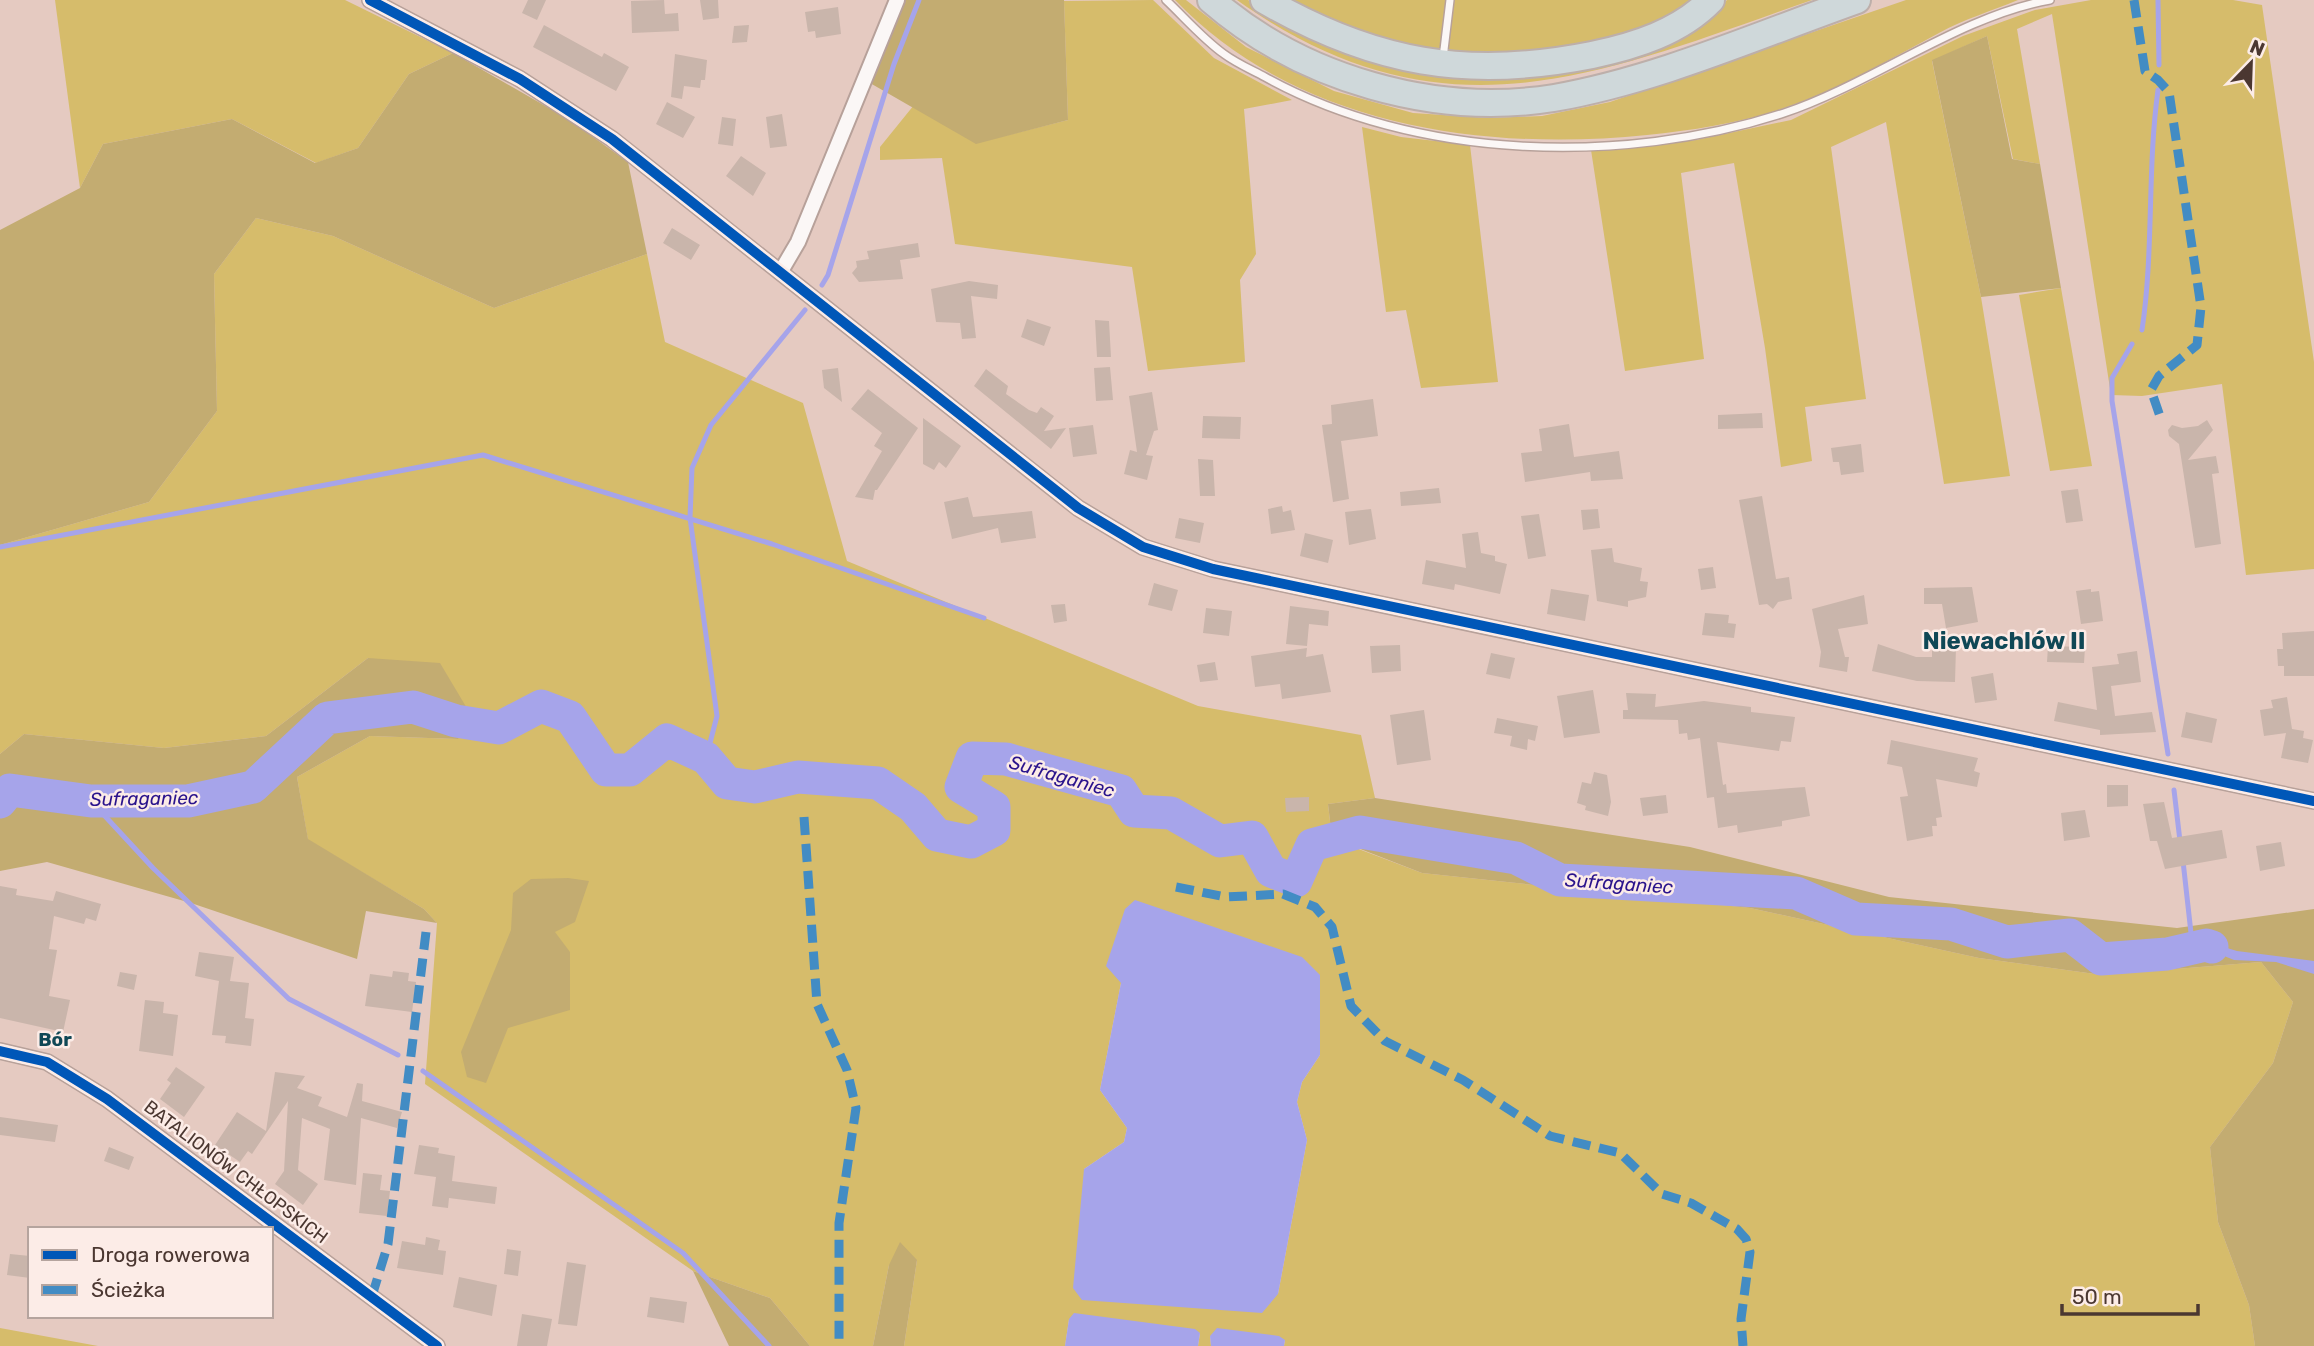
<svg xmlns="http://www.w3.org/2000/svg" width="2314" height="1346" viewBox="0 0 2314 1346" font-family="Rubik,sans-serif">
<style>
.green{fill:#d6bc6b;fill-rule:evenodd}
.forest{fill:#c3ac71}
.water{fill:#a6a4ea}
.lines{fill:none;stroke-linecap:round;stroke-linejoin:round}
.stream{stroke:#a6a4ea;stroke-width:5}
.river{stroke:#a6a4ea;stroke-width:33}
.building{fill:#c9b5ab}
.lane-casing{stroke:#b7a19a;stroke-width:10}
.street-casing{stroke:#b7a19a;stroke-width:18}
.highway-casing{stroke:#bdafaa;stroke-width:30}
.lane{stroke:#fbf7f6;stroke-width:7}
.street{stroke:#fbf7f6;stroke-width:14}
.highway{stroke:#cfd8da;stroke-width:26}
.quiet{stroke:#428cc4;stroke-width:9;stroke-dasharray:18 9;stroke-linecap:butt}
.cycleway-casing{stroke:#fcece7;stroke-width:15}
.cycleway{stroke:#0057b8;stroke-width:10}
.labels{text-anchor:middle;stroke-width:5;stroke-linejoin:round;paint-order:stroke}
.street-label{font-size:18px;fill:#4b3731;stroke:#fcece7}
.water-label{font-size:19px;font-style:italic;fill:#2a138c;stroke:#fcece7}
.neighbourhood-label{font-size:19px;font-weight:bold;fill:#104856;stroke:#fcece7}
.district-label{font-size:24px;font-weight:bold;fill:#104856;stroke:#fcece7}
</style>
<rect width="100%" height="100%" fill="#e5cac1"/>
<path class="green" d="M55,0h290l108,53 -44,21 -51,74 -42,15 -84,-44 -129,25 -23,44z
M1153,0l61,58 78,42 -48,9 12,145 -16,26 5,82 -97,9 -16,-104 -177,-23 -13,-86 -62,2v-13l34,-42 62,38 92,-23 -4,-119z
M1175,0h11l60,47 88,44 79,22 76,5 53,-2 68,-14 296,-102h112c-26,11 -54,19 -79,33 -49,26 -99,56 -152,74 -44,16 -94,23 -140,28 -166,17 -352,-10 -472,-135z
M1237,0h11l34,22 205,55 228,-64 12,-13h85c-213,75 -370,146 -575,0z
M1288,0h408l-19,14 -77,30 -110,15 -129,-21z
M2091,0h142l29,5 52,357v207l-68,6 -24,-191 -80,12 -31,-1 -59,-381 -35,15 23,135 -27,-5 -26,-123 -55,25 49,236 29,179 -66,8 -58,-362 -55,25 35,252 -61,8 7,54 -31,6 -16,-119 -31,-185 -53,10 23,186 -79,12 -34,-221 105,-10 95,-20 172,-84 72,-26z
M1362,127l39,10 69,8 28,237 -77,6 -15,-78 -20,2z
M256,218l77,18 161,72 153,-54 18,88 138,61 44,158 351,145 163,29 14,63 -47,6 4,35 90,34 328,35 229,50 123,17 159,-13 32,40 -20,61 -63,84 8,75 31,83 6,41h-971l1,-6 -75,-4 1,10h-13l2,-13 -131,-14 -4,27h-161l13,-86 -28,5 -16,81h-63l-40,-48 -77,-27 -268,-187 12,-161 -13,-14 -116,-69 -11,-63 73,-41 88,3 -90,-81 -102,78 -102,12 -140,-14 -24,20v-209l149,-43 68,-91 -3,-137zM1121,983l199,72 -18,27 -5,20 10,38 -29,154 -194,-125 40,-27 3,-14 -27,-38z
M2061,288l31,178 -42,5 -31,-176z
M0,1328l98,18h-98z"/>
<path class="forest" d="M904,0h160l4,120 -92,24 -106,-61z
M1987,36l25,123 28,5 21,124 -80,9 -49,-237z
M453,53l115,66 60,43 19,92 -153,54 -161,-72 -77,-18 -42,56 3,137 -68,91 -149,43v-315l80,-42 23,-44 129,-25 83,44 43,-15 51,-74z
M368,658l72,5 31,52 -13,24 -88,-3 -73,41 11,62 116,70 13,14 -71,-12 -9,48 -166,-56 -144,-41 -47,9v-117l24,-20 140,14 102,-12z
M1375,798l315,49 199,50 288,31 137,-19v437h-59l-6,-41 -31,-83 -8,-75 63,-84 20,-61 -32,-40 -159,13 -123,-17 -229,-50 -328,-35 -90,-35 -4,-34z
M568,878l21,3 -14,41 -20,10 15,20v58l-62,18 -22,55 -19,-6 -6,-25 50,-122 2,-37 18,-14z
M900,1242l17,18 -13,86h-31l16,-81z
M693,1271l77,27 40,48h-81z"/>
<path class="water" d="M1135,900l167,57 18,18v80l-18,27 -5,20 10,38 -29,154 -16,19 -180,-13 -9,-12 11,-119 40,-27 3,-14 -27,-38 21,-107 -15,-17 19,-57z
M2191,937l46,14 77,10v13l-38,-12 -42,-2 -22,-9 -44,7 -1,-8 19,-4z
M1074,1313l121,16 5,4 -2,13h-133l4,-27z
M1217,1328l62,8 6,4 -1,6h-73l-1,-10z"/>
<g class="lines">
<path class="stream" d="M2158,0l1,65
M822,285l6,-10 66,-211 25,-64
M2142,330c12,-80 5,-160 16,-240
M2132,344l-20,34v23l56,353
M0,547l483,-92 289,89 212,74
M706,758l11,-42 -27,-198 2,-50 19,-43 94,-115
M2174,790l6,51
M91,801l62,67 136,131 109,56
M2183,861l9,81
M423,1071l260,182 86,93"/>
<path class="river" d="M0,802l10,-12 81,11h97l65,-14 74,-69 86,-11 43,14 43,7 42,-22 29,11 36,53h24l37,-30 39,18 21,25 28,4 43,-10 80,6 35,24 24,28 34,7 23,-12v-23l-33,-20 11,-29 34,1 115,32 13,20 37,2 49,28 32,-4 19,34 25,10 16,-36 48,-13 156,26 44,22 236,13 60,26 95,5 56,18 63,-7 31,24 66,-5 39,-9 6,2"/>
</g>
<path class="building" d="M528,0h18l-9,20 -15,-7z
M664,0l1,14 13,-1 1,18 -47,2 -1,-32z
M700,0h18l1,18 -16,2z
M838,7l3,27 -25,4 -1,-7 -7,1 -3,-20z
M544,25l58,32 2,-4 25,14 -13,24 -83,-44z
M749,25l-2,17 -15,1 2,-17z
M675,54l32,6 -2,20h-4l-1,8 -16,-2 -2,13 -11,-2z
M667,102l28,15 -12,21 -27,-14z
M782,114l5,32 -17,2 -4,-31z
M722,117l14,2 -3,27 -15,-2z
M741,156l25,17 -13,23 -27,-20z
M672,228l28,17 -9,15 -28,-17z
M918,243l2,14 -20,3 3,19 -44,3 -7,-9 5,-6 -1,-6 13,-2 -2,-8z
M969,281l29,4 -1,14 -26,-3 5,42 -14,1 -2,-16 -24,-1 -5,-33z
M1027,319l24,8 -7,19 -23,-9z
M1095,320l14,1 2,36h-14z
M1110,367l3,33 -17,1 -2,-33z
M838,368l4,34 -18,-14 -2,-18z
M986,369l22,17 -2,8 23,16 8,3 4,-6 13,9 -10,15 22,-3 -15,21 -77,-63z
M868,389l50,39 -41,62h-2l-2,10 -18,-3 27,-46 -8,-5 8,-13 -31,-24z
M1152,392l6,38 -4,1 -8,24 7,1 -6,24 -23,-6 6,-24 7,2 -8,-56z
M1373,399l5,37 -37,5 8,58 -16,3 -11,-77 10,-1 -1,-19z
M1762,413l1,15 -45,1v-14z
M1203,416l38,1 -1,22 -38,-1z
M923,418l38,28 -15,22 -7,-6 -5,8 -11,-6z
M2207,420l6,10 -25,30 28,-4 3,17 -7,1 9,70 -26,4 -16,-104 -10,-8 -1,-6 4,-5 10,3 16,-2z
M1569,424l5,33 45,-6 4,28 -32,2 -1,-9 -65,10 -4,-29 21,-2 -3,-22z
M1093,425l4,29 -24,3 -4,-29z
M1861,444l3,28 -23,3 -2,-13h-6l-2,-14z
M1198,459l15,1 2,36h-15z
M1439,488l2,15 -40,3 -1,-14z
M2078,489l5,32 -17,2 -5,-32z
M1762,496l14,83 13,-2 3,22 -14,3 -5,7 -6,-5 -8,1 -20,-105z
M968,497l5,20 59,-6 4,27 -35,5 -3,-15 -46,11 -8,-37z
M1282,506l1,6 8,-2 4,20 -24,4 -3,-25z
M1371,509l5,30 -27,6 -4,-33z
M1598,509l2,19 -17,2 -2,-20z
M1539,514l7,42 -18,3 -7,-43z
M1179,518l25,5 -4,20 -25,-5z
M1478,532l3,21 14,3v5l12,3 -7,30 -45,-10 -1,6 -32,-6 4,-24 40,8 -4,-34z
M1305,533l28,7 -5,23 -28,-7z
M1612,548l2,14 28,6 -2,13 8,1 -2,15 -18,4v6l-31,-6 -6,-51z
M1713,567l3,21 -15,2 -3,-21z
M1154,583l24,7 -6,21 -24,-6z
M1972,587l6,35 -32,6 -4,-24h-18v-16z
M1551,589l38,6 -4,26 -38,-7z
M2091,589v3l8,-1 4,30 -22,3 -5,-33z
M1864,595l4,29 -30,5 7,28h4l-2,15 -28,-5 2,-15 -9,-43z
M1065,604l2,17 -13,2 -3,-18z
M1290,606l39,5 -1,15 -19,-2 -2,22 -21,-2z
M1206,608l26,3 -3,25 -26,-3z
M1705,613l24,2 -1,8 8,1 -2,14 -32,-3z
M2314,631v45h-30v-10h-6l-1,-17h6l-1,-16z
M1878,644l38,13h16v-10h24l-1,35 -38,-1 -45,-10z
M1400,645l1,26 -29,2 -2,-27z
M2048,646l37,1 -1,16 -37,-1z
M1307,648l-1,9 17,-3 8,38 -49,7 -2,-15 -25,3 -4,-31z
M2137,651l4,31 -30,4 4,30 37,-4 4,20 -56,3v-5l-46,-9 4,-19 39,8 -5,-43 27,-3 -2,-10z
M1491,653l24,5 -5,21 -24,-5z
M1215,662l3,18 -18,2 -3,-17z
M1993,673l4,27 -22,3 -4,-26z
M1593,690l7,43 -36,5 -7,-42z
M1626,693l30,1 -1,13 49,-6 47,6v5l44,5 -4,25 -10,-1 -2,10 -62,-9 6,43 3,-1 1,9 78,-6 5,29 -28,5v5l-44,7 -1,-8 -19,3 -4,-31 -7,1 -7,-60 -12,2 -1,-7 -8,1 -1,-14 -55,-1v-9h5z
M2287,697l5,32 12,2 -1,7 10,2 -5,23 -27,-5 5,-25 -22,3 -4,-26 13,-2 -2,-8z
M1424,710l7,50 -34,5 -7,-50z
M2186,712l31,7 -5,24 -31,-6z
M1497,718l41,8 -3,15 -7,-2 -1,11 -17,-4 2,-10 -18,-3z
M1891,740l87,18 -4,13 6,2 -3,14 -41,-8 6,38 -6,1 1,8h-5l1,10 -26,5 -7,-44 8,-1 -6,-29 -15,-3z
M1594,772l13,3 4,27 -3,14 -23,-6 1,-4 -9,-3 5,-21 9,2z
M2107,785h21v21l-21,1z
M1666,795l2,18 -25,3 -3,-18z
M1309,797v14l-23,1 -1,-14z
M2164,802l8,36 50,-8 5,28 -62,11 -8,-28h-7l-7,-37z
M2085,810l5,27 -26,4 -3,-28z
M2281,842l4,24 -25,5 -4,-25z
M0,886l17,3 -1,6 37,6 3,-10 45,13 -5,17 -10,-3 -2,6 -30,-8 -5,33 8,1 -8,46 21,4 -7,32 -63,-14z
M199,952l35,5 -4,24 19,2 -4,35 9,1 -3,27 -26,-3 1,-7 -14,-1 7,-54 -24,-5z
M393,971l16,2 -1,8 8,1 -4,30 -47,-6 5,-32 22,3z
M120,972l17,3 -3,15 -17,-4z
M145,1000l19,2 -1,11 15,2 -5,41 -34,-5z
M176,1067l29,20 -21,30 -24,-18 11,-16 -4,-3z
M275,1072l30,4 -8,12 25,9 -4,9 29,11 10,-34 6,1 -1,17 40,11 -5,16 -36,-10 -5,67 -32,-5 6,-51 -28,-11 -4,52 20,14 -15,21 -28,-21 9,-13 4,-70 -36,53 -4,-3 -8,11 -25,-17 22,-33 29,19z
M0,1117l58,8 -3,17 -55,-7z
M419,1145l20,3 -1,5 17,3 -3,25 45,6 -2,17 -46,-6 -1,10 -16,-2 4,-29 -22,-3z
M109,1147l25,10 -5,13 -25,-9z
M363,1173l19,2 -2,15 10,1 -3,25 -28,-3z
M426,1237l14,3 -2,10 8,1 -3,24 -46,-7 5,-27 23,4z
M507,1249l14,2 -3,25 -14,-2z
M10,1254l20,2v22l-23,-3z
M567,1262l19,3 -9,61 -19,-2z
M459,1277l38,8 -5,31 -39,-9z
M650,1297l37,5 -3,21 -37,-6z
M522,1314l30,5 -5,27h-30z"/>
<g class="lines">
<g class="lane-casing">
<path id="lane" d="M1166,0c19,18 37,39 58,54 12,9 28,16 41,23 150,83 357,89 519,36 87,-29 178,-98 266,-113
M1443,58l7,-58"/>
</g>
<g class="street-casing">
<path id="street" d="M370,0l150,79 92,60 466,369 65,39 70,22 1101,232
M781,271l17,-29 99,-242
M0,1051l47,11 60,37 330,247"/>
</g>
<g class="highway-casing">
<path id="highway" d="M1211,0c91,79 224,117 343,98 103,-18 204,-63 303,-98
M1264,0c109,63 203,80 328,55 43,-9 88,-23 119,-55"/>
</g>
<use href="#lane" class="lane"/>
<use href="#street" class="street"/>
<use href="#highway" class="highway"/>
<path class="quiet" d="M2134,0l11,71 13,9 11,12 32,215 -4,38 -38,31 -8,14 11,32
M804,817l13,187 30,66 9,38 -17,115v123
M1176,887l50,10 57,-3 32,13 17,20 19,79 34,35 78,39 87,56 70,17 42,41 29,9 46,26 9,10 4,13 -9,67 2,27
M372,1296l16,-52 38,-312"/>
<g class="cycleway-casing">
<path id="cycleway" d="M370,0l150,79 92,60 466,369 65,39 70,22 1101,232
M0,1051l47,11 60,37 330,247"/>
</g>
<use href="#cycleway" class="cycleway"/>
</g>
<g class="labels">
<g class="street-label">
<text transform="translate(236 1172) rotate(37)" y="6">BATALIONÓW CHŁOPSKICH</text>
</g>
<g class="water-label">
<text transform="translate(1062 776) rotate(16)" y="7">Sufraganiec</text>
<text transform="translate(144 798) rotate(-1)" y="7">Sufraganiec</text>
<text transform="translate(1619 883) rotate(4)" y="7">Sufraganiec</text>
</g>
<g class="neighbourhood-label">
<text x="55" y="1046">Bór</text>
</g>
<g class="district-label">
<text x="2004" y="649">Niewachlów II</text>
</g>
</g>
<rect x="28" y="1227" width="245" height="91" fill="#fcece7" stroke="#b5a49e" stroke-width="2"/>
<rect x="42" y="1250" width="35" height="10" fill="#0057b8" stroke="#b5a49e" stroke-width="2"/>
<text x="91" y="1262" font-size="21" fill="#4b3731">Droga rowerowa</text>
<rect x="42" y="1285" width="35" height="10" fill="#428cc4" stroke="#b5a49e" stroke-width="2"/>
<text x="91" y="1297" font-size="21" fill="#4b3731">Ścieżka</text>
<g transform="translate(2251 63) rotate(23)" stroke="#fcece7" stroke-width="5" paint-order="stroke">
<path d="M0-5L12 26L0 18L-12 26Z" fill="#4b3731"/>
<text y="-10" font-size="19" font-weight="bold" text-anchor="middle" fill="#4b3731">N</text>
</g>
<path d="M2062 1304v10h136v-10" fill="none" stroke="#4b3731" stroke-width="3.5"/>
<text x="2072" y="1304" font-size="21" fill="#4b3731" stroke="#fcece7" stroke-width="5" paint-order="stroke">50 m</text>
</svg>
